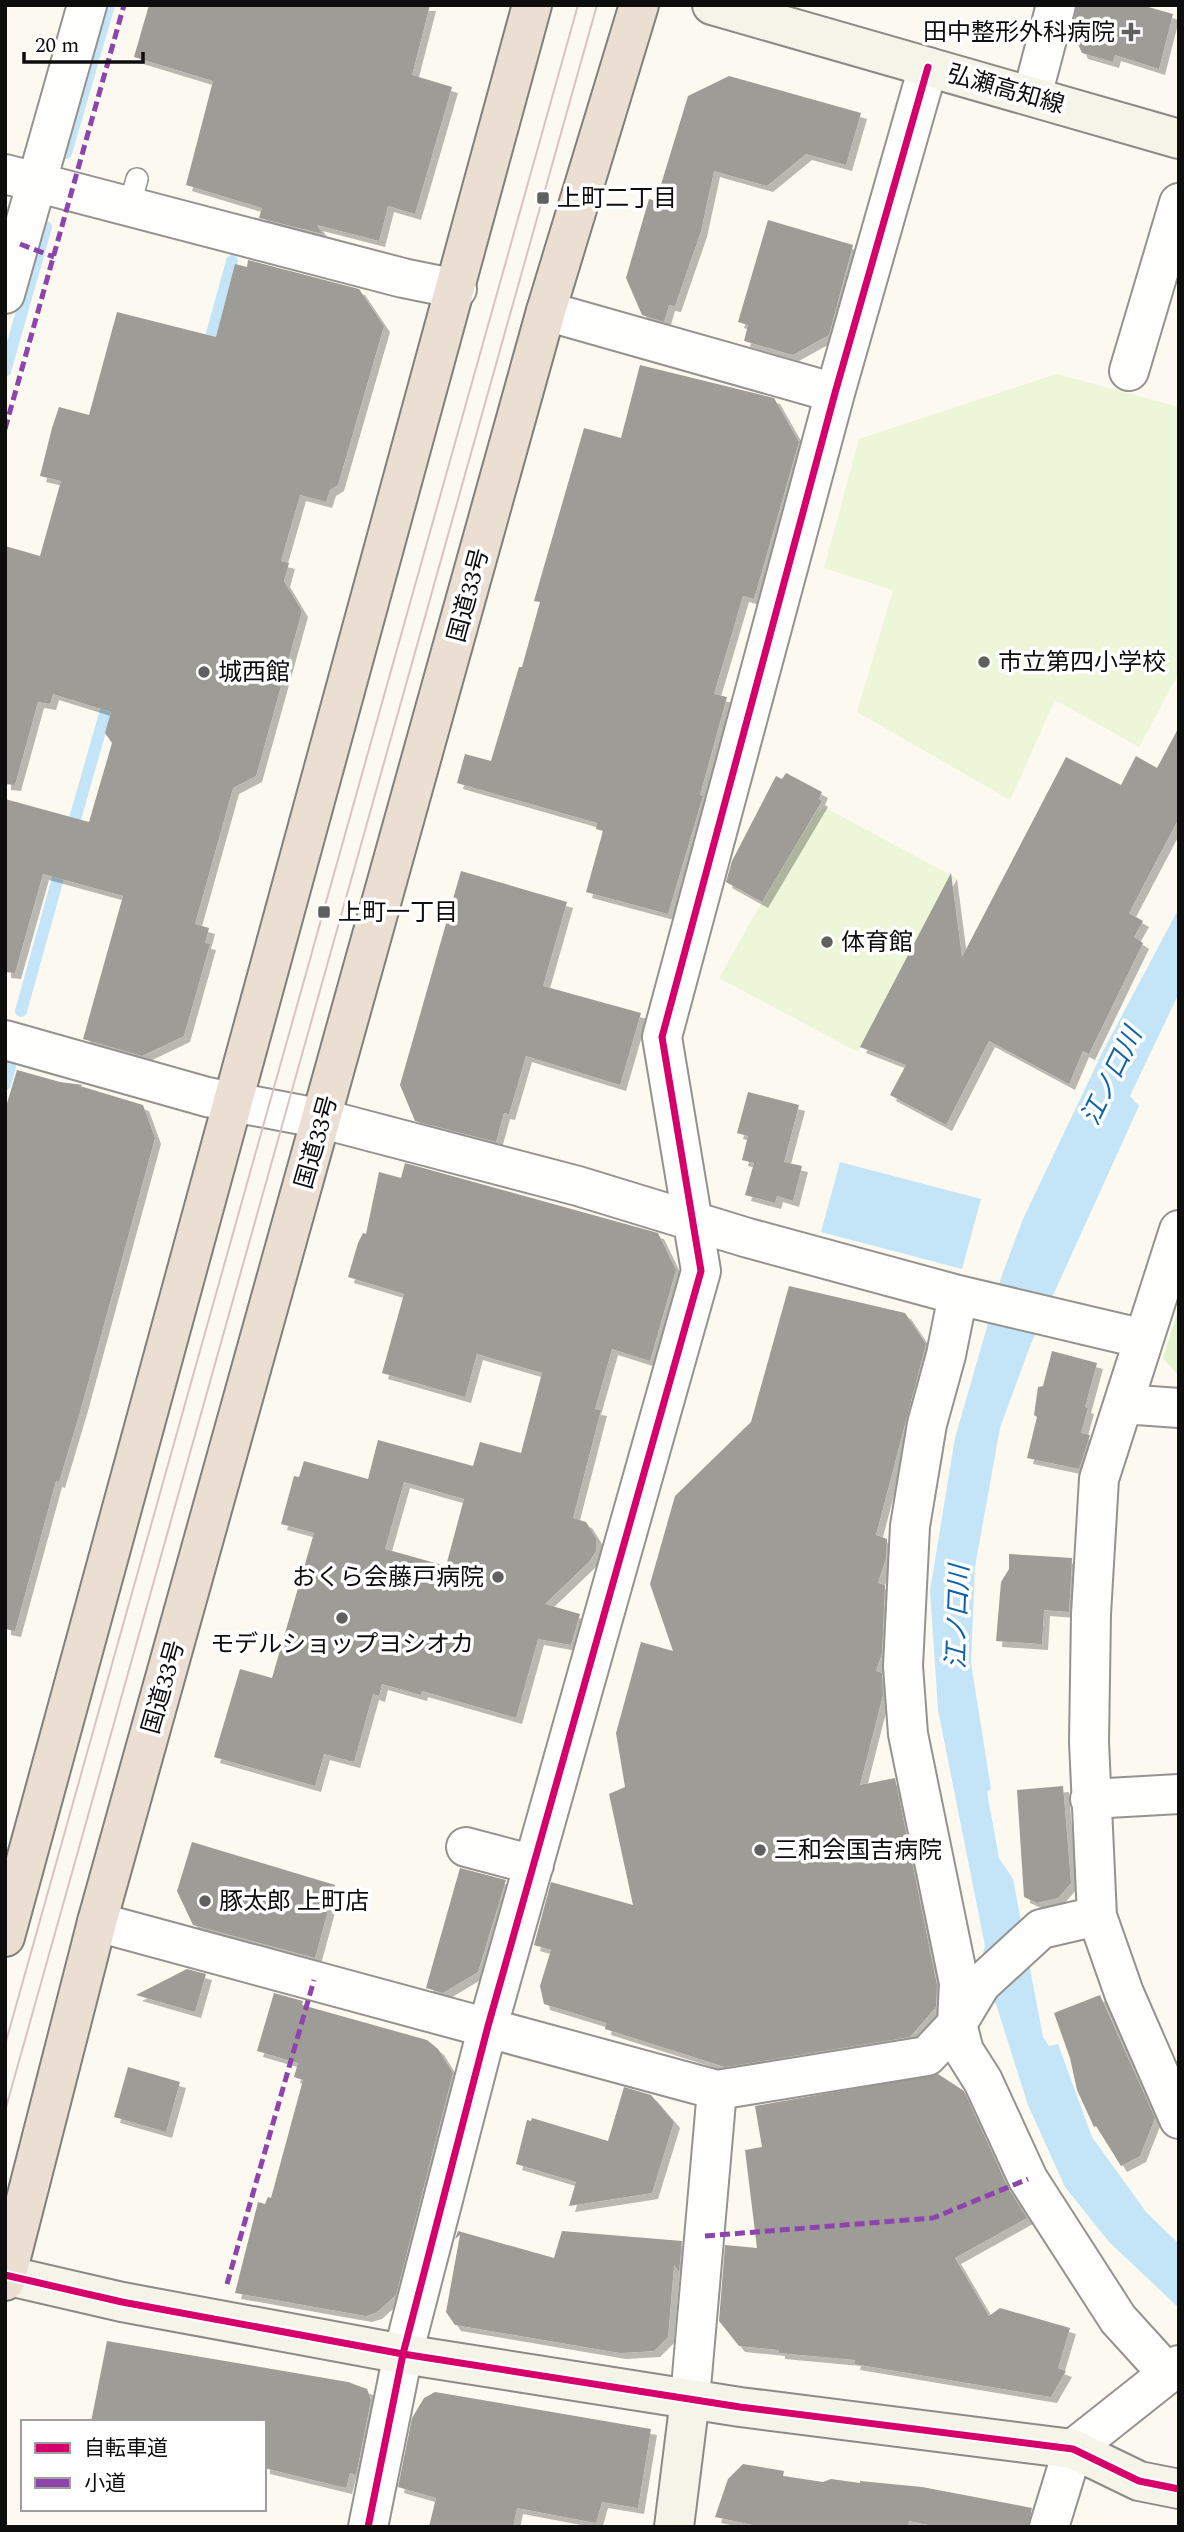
<svg xmlns="http://www.w3.org/2000/svg" width="1184" height="2532" viewBox="0 0 1184 2532" font-family="Spectral,'Noto Sans JP',serif">
<style>
.green{fill:#e3f2ce}
.pitch{fill:#edf6d8}
.water{fill:#c4e5f8}
.lines{fill:none;stroke-linecap:round;stroke-linejoin:round}
.stream{stroke:#c4e5f8;stroke-width:12}
.building{fill:#9e9c96;fill-rule:evenodd;filter:url(#shadow)}
.lane-casing{stroke:#94938f;stroke-width:24}
.street-casing{stroke:#94938f;stroke-width:42}
.secondary-casing{stroke:#8b8a86;stroke-width:42}
.highway-casing{stroke:#81817c;stroke-width:42}
.lane{stroke:#fefefd;stroke-width:21}
.street{stroke:#fefefd;stroke-width:38}
.secondary{stroke:#f5f4e8;stroke-width:38}
.highway{stroke:#ebdfd3;stroke-width:38}
.tram{stroke:#d8c3c2;stroke-width:2}
.quiet{stroke:#8e44ad;stroke-width:5;stroke-dasharray:10 5;stroke-linecap:butt}
.cycleway-casing{stroke:#fff;stroke-width:11}
.cycleway{stroke:#d6006c;stroke-width:7}
.poi-dot{fill:#60605c;stroke:#fff;stroke-width:2.5}
.labels{text-anchor:middle;stroke-width:7;stroke-linejoin:round;paint-order:stroke}
.poi-label{font-size:24px;fill:#0d0d0d;stroke:#fff;text-anchor:start}
.street-label{font-size:24px;fill:#0d0d0d;stroke:#fff}
.water-label{font-size:26px;font-style:italic;fill:#0c61a9;stroke:#fff}
</style>
<defs>
<filter id="shadow"><feDropShadow dx="6" dy="6" stdDeviation="0" flood-color="#0004"/></filter>
</defs>
<rect width="100%" height="100%" fill="#fbf9f0"/>
<path class="green" d="M1179,1307v69l-16,-18z"/>
<path class="pitch" d="M1057,374l122,33v266l-40,74 -84,-47 -45,100 -153,-88 36,-122 -69,-22 35,-129z
M824,807l132,71 -98,174 -139,-74 84,-149 3,1 11,-20 3,2z"/>
<path class="water" d="M1179,908v85l-49,103 9,10 -109,240 -30,82 -25,139 -4,96 20,126 -4,3 12,66 14,21 30,158 6,9 9,-2 34,93 54,75 33,32v64l-70,-66 -44,-55 -37,-82 -32,-101c-18,-13 -17,-38 -11,-58l-47,-236 -8,-119 25,-153 47,-163 21,-56 80,-168z
M840,1162l141,37 -19,70 -141,-37z"/>
<g class="lines">
<path class="stream" d="M66,153l43,-148
M207,352l25,-91
M5,371l41,-144
M71,833l39,-137
M21,1011l41,-147
M5,1084l5,-17"/>
</g>
<path class="building" d="M149,5h281l-18,70 40,12 -37,127 -27,-8 -9,35 -62,-16 6,9 -64,-16 3,-10 -76,-23 27,-104 -79,-24z
M1077,5h64l32,9 -14,55 -44,-14 -2,7 -31,-9 -10,-22z
M729,76l132,37 -15,52 -40,-11 -39,32 -53,-15 -13,60 -26,75 -6,-1 -5,17 -22,-7 -16,-37 23,-79 7,2 32,-105z
M768,220l85,25 -24,90 -36,20 -49,-14 4,-16 -10,-3z
M248,260l111,29 25,37 -46,159 -8,5 -4,12 -26,-7 -19,66 8,2 -5,18 18,30 -46,165 -23,12 -38,136 14,4 -4,15 5,1 -26,92 -42,20 -59,-17 40,-143 -80,-22 -28,99 -10,-1v-173l84,23 23,-79 -7,-10 6,-21 -58,-18 -3,10 -12,-2 -23,83 -10,-1v-238l35,10 21,-75 -21,-5 12,-48 7,-21 30,8 28,-103 99,25 19,-73 12,3z
M640,365l134,33 25,44 -45,157 -11,-3 -29,98 13,3 -27,98 3,1 -35,118 -82,-22 17,-61 -7,-2 1,-6 -140,-40 8,-29 26,7 28,-94h3l18,-65 -6,-1 50,-173 37,10z
M1179,727v91l-50,95 14,8 -9,16 9,6 -54,111 -6,-3 -14,33 -80,-43 -43,84 -56,-30 16,-30 -46,-18 91,-174 11,84 104,-200 55,28 15,-29 21,12z
M786,773l36,19 -3,7 3,2 -60,101 -36,-20 6,-21 44,-85 6,3z
M461,871l106,31 -24,84 98,27 -21,72 -94,-29 -17,58 -5,-1 -8,29 -81,-21 -15,-36z
M17,1070l43,12 23,3 -3,1 63,19 12,33 -73,267 -23,77 -3,-1 -41,150 -10,-2v-519z
M748,1092l51,13 -15,57 18,4 -9,35 -16,-5 -2,7 -30,-8 9,-32 -12,-3 6,-24 -11,-3z
M405,1163l253,70 18,37 -26,91 -38,-12 -17,60 6,1 -28,108 13,4 10,16v13l-7,11 -44,42 35,10 -9,31 -33,-6 -22,79 -94,-27 -1,4 -39,-11 -3,12 -6,-2 -19,68 -30,-8 -9,32 -101,-29 26,-88 32,9 42,-145 -33,-9 13,-48 5,1 5,-16 64,18 10,-39 95,26 7,-24 41,11 21,-80 -65,-19 -12,43 -83,-24 22,-79 -56,-17 10,-34 5,-10 3,1 13,-62 22,6zM404,1482l60,17 -18,67 -61,-17z
M789,1286l116,27 21,31 -50,191 11,4 -1,19 -8,25 7,2 -3,68 -6,18 6,2 1,22 -23,90 35,-7 42,207 -1,22 -26,30 -185,30 -120,-38 1,-6 -62,-19 -4,-18 11,-36 -17,-5 17,-63 82,23 -24,-111 16,-7 -9,-54 25,-91 32,9 -23,-67 25,-88 76,-74z
M1052,1351l45,12 -12,44 3,1 -7,25 9,2 -11,34 -52,-11 10,-41 -3,-2 4,-28 5,-1z
M1009,1554l63,4 -3,54 -25,-2 -2,34 -46,-3 5,-59 8,-13z
M1063,1786l8,97 -13,15 -21,5 -13,-6 -7,-107z
M192,1842l143,43 -20,73 -122,-33 -16,-34z
M460,1868l46,12 -28,92 -35,21 -17,-5z
M187,1969l19,5 -11,38 -59,-17z
M274,1993l29,8 -1,4 125,35 11,9 15,24 -57,222 -20,18 -10,3 -131,-23 23,-91 7,2 3,-7 3,1 32,-118 -9,-3 4,-14 -41,-12z
M1100,1995l55,123 -15,38 -19,10 -25,-40 -2,1 -17,-37 -7,-32 -16,-45z
M128,2067l52,15 -14,50 -52,-15z
M938,2074l26,17 44,97 19,30 -72,40 34,58 11,-8 70,20 -12,40 8,3 -15,26 -197,-33 1,-4 -76,-7v-3l-40,-4 -20,-25 6,-76 32,3 -12,-98 17,-3 -7,-41z
M624,2087l27,8 23,27 -22,71 -83,13 7,-24 -60,-18 11,-44 4,1 1,-3 76,23z
M458,2231l96,27 8,-27 120,10 -3,31 -5,-7 -6,72 -14,14 -34,2 -165,-28 -9,-13 14,-77 -5,4z
M107,2341l241,41 19,7 4,11 -15,75 -6,-2 -4,15 -82,-20v-46h-173z
M435,2392l216,37 -13,79 -36,-6 -6,21 -79,-15 -4,19h-84l7,-29 -38,-11 14,-69 12,-20z
M743,2464l41,7 -1,5 40,6 8,-3 29,4v-2l62,6 110,21 -4,19h-89l-30,-6 -1,6h-145l-48,-10 13,-38z"/>
<g class="lines">
<g class="lane-casing">
<path id="lane" d="M130,204l7,-25"/>
</g>
<g class="street-casing">
<path id="street" d="M1032,96l24,-91
M5,174l398,104 54,11
M5,294l82,-289
M546,311l289,82
M1129,371l50,-168
M5,1040l202,57 116,22 255,67 170,52 210,57 186,44
M1179,1230l-80,249 -8,135 -2,128 8,174 27,77 55,126
M958,1295l-12,60 -19,69 -17,102 -7,140 5,68 51,249 -2,41 7,27 19,30 45,98 90,140 50,55
M1123,1404l56,4
M1090,1799l89,-5
M466,1847l68,18
M97,1922l620,168 210,-34 30,-32 24,-40 60,-55 56,-13
M690,2399l27,-309
M368,2527l35,-173 85,-328 213,-755 -39,-234 173,-644 93,-326
M1049,2527l24,-78 106,-84"/>
</g>
<g class="secondary-casing">
<path id="secondary" d="M712,5l467,134
M5,2275l117,27 281,52 337,53 333,42 66,32 40,8
M674,2527l16,-128"/>
</g>
<g class="highway-casing">
<path id="highway" d="M5,1937l527,-1932
M5,2281l92,-359 449,-1611 93,-306"/>
</g>
<use href="#lane" class="lane"/>
<use href="#street" class="street"/>
<use href="#secondary" class="secondary"/>
<use href="#highway" class="highway"/>
<path class="tram" d="M5,2045l573,-2040
M5,2111l592,-2106"/>
<path class="quiet" d="M20,244l34,13
M5,429l119,-424
M705,2236l228,-18 95,-39
M227,2284l87,-304"/>
<g class="cycleway-casing">
<path id="cycleway" d="M5,2275l117,27 281,52 337,53 333,42 66,32 40,8
M368,2527l35,-173 85,-328 213,-755 -39,-234 173,-644 93,-326"/>
</g>
<use href="#cycleway" class="cycleway"/>
</g>
<g class="poi-dot">
<path d="M1127.5 21.5h7v7h7v7h-7v7h-7v-7h-7v-7h7z"/>
<rect x="536" y="191" width="14" height="14" rx="3.5"/>
<circle cx="984" cy="662" r="7"/>
<circle cx="204" cy="672" r="7"/>
<rect x="317" y="905" width="14" height="14" rx="3.5"/>
<circle cx="827" cy="942" r="7"/>
<circle cx="498" cy="1577" r="7"/>
<circle cx="342" cy="1618" r="7"/>
<circle cx="760" cy="1850" r="7"/>
<circle cx="205" cy="1901" r="7"/>
</g>
<g class="labels">
<g class="poi-label">
<text x="1115" y="40" text-anchor="end">田中整形外科病院</text>
<text x="557" y="206">上町二丁目</text>
<text x="998" y="670">市立第四小学校</text>
<text x="218" y="680">城西館</text>
<text x="338" y="920">上町一丁目</text>
<text x="841" y="950">体育館</text>
<text x="484" y="1585" text-anchor="end">おくら会藤戸病院</text>
<text x="342" y="1652" text-anchor="middle">モデルショップヨシオカ</text>
<text x="774" y="1858">三和会国吉病院</text>
<text x="219" y="1909">豚太郎 上町店</text>
</g>
<g class="street-label">
<text transform="translate(1006 89) rotate(16)" y="8">弘瀬高知線</text>
<text transform="translate(468 595) rotate(-75)" y="8">国道33号</text>
<text transform="translate(316 1142) rotate(-74)" y="8">国道33号</text>
<text transform="translate(163 1687) rotate(-74)" y="8">国道33号</text>
</g>
<g class="water-label">
<text transform="translate(1111 1076) rotate(-64)" y="9">江ノ口川</text>
<text transform="translate(957 1617) rotate(-88)" y="9">江ノ口川</text>
</g>
</g>
<rect width="1184" height="2532" fill="none" stroke="#0d0d0d" stroke-width="14"/>
<rect x="21" y="2420" width="245" height="91" fill="#ffffff" stroke="#9e9e9e" stroke-width="2"/>
<rect x="35" y="2443" width="35" height="10" fill="#d6006c" stroke="#9e9e9e" stroke-width="2"/>
<text x="84" y="2455" font-size="21" fill="#0d0d0d">自転車道</text>
<rect x="35" y="2478" width="35" height="10" fill="#8e44ad" stroke="#9e9e9e" stroke-width="2"/>
<text x="84" y="2490" font-size="21" fill="#0d0d0d">小道</text>
<path d="M24 52v10h119v-10" fill="none" stroke="#0d0d0d" stroke-width="3.5"/>
<text x="35" y="52" font-size="21" fill="#0d0d0d" stroke="#ffffff" stroke-width="5" paint-order="stroke">20 m</text>
</svg>
